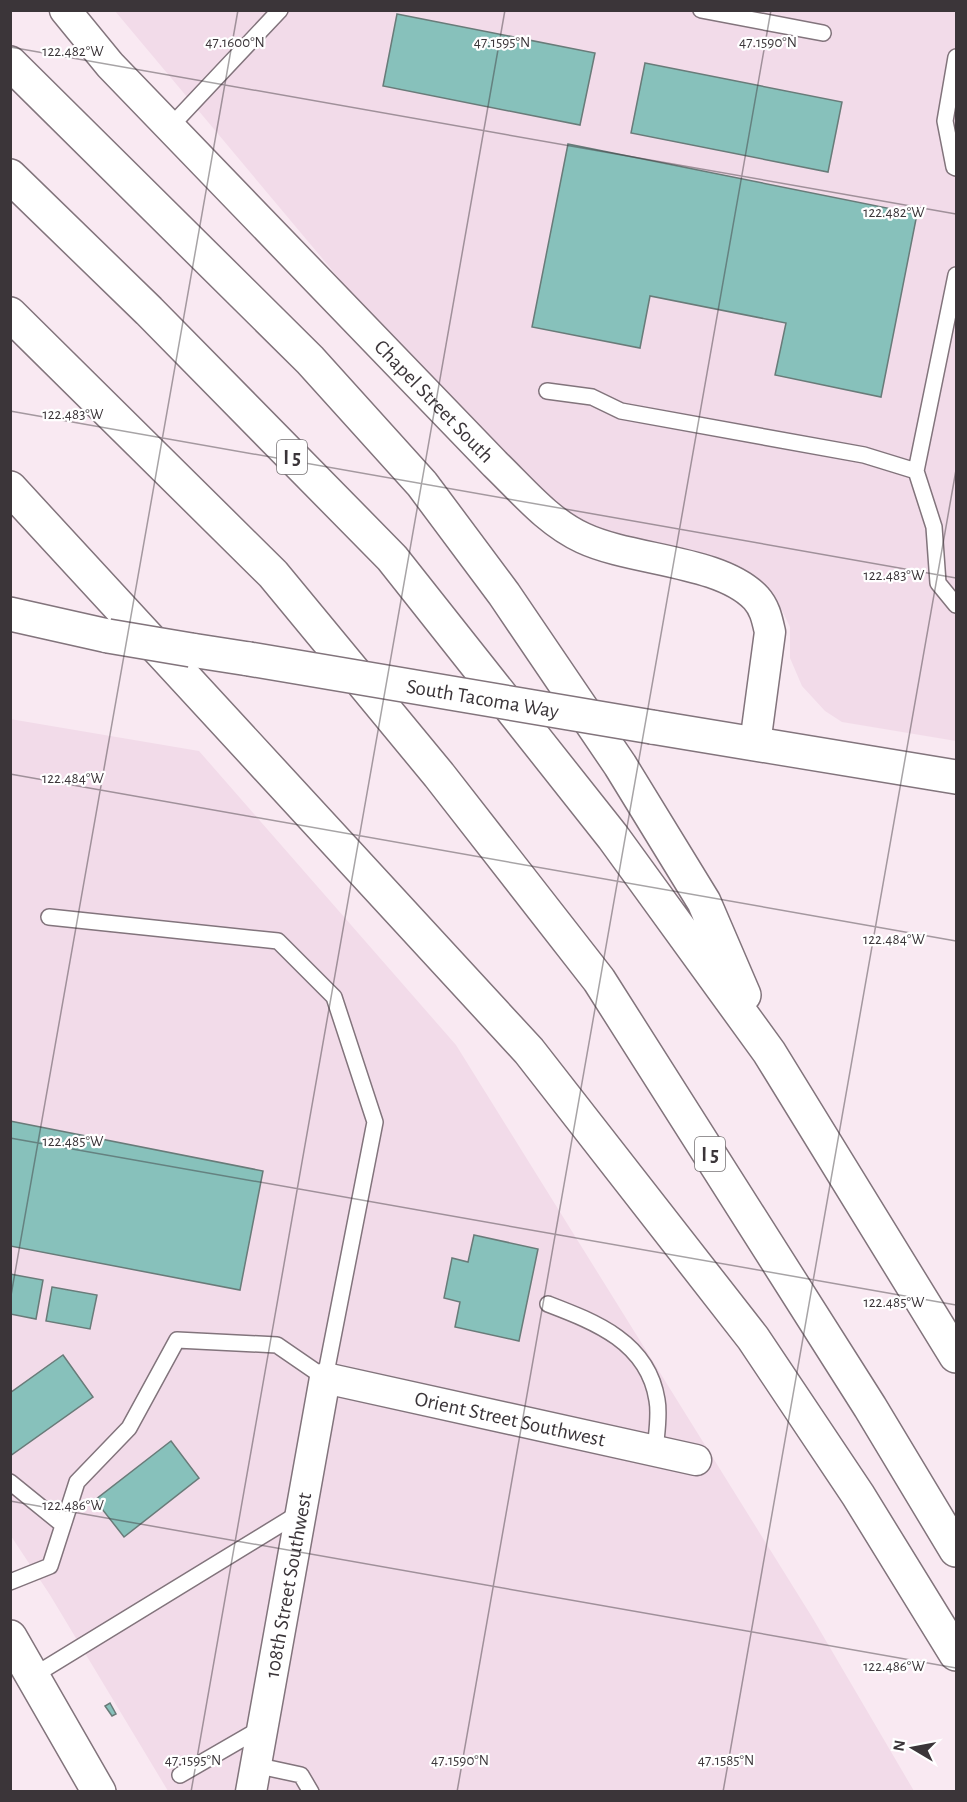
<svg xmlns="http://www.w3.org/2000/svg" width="967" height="1802" viewBox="0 0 967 1802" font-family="'Alegreya Sans',sans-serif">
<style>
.built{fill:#f2dbe9}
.building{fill:#87c1bb;stroke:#697b79;stroke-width:1.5}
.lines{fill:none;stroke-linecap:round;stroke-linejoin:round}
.service-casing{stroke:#82747c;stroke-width:18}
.minor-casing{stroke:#82747c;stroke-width:33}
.tertiary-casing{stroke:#82747c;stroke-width:36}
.secondary-casing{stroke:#82747c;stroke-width:36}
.motorway-casing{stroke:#82747c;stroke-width:36}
.service{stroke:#fff;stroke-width:15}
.minor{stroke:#fff;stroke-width:30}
.tertiary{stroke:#fff;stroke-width:33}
.secondary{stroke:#fff;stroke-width:33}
.motorway{stroke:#fff;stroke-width:33}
.tertiary-bridge-casing{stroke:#82747c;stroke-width:36;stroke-linecap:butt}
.tertiary-bridge{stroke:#fff;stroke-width:33}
.ticks{fill:none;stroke:#3b3539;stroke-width:1.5;stroke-opacity:0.45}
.labels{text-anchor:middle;stroke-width:4.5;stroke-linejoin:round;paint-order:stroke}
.shield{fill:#fff;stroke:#767274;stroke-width:1.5}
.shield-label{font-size:20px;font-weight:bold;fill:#3b3539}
.street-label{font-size:21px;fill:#3b3539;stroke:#fff}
.ticks-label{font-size:15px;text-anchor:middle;fill:#3b3539;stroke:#fff;stroke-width:4.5;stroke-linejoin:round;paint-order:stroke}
</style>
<rect width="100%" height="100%" fill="#f9e9f2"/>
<path class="built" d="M115,11h841v730l-114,-19 -17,-11 -23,-25 -12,-28v-31l-13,-27 -11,-11 -180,-59 -94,-69z
M10,719l189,32 257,294 356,572 102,174h-746l-118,-196 -39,-59z"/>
<path class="building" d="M397,14l198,39 -15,72 -197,-39z
M645,63l197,39 -14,70 -197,-39z
M568,144l349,70 -36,183 -106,-22 11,-52 -136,-27 -10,52 -108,-21z
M10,1121l253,50 -23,119 -230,-44z
M474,1235l64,14 -19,92 -64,-14 5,-25 -16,-4 8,-40 16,4z
M10,1274l33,6 -7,39 -26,-5z
M52,1287l45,8 -7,34 -44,-8z
M63,1355l30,42 -83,59v-63z
M171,1441l28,37 -75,59 -29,-37z
M110,1703l6,11 -4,2 -7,-10z"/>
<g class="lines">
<g class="service-casing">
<path id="service" d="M701,10l122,23
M956,57l-11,64 9,46 2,1
M170,127l110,-117
M547,391l45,6 29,14 243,44 52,16 18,56 4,56 18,22
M916,471l40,-196
M548,1304c47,18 100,38 109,96 3,16 -1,36 -2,52
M10,1482l53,43
M10,1582l40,-16 27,-84 52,-54 48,-88 100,5 48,33 50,-256 -41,-125 -56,-56 -229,-24
M33,1676l268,-164
M255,1765l46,10 10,17
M180,1775l83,-48"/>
</g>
<g class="minor-casing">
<g id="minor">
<path id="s1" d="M65,10l45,55 385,399c28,27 53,58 88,74 49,23 137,22 173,60 9,10 11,21 14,34l-15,112"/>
<path id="s2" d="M251,1792l74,-414 371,82"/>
</g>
</g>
<g class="tertiary-casing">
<path id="tertiary" d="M10,614l98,22
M191,650l58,9
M652,727l304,50"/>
</g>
<g class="secondary-casing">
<path id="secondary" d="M10,1637l89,155"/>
</g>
<g class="motorway-casing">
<path id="motorway" d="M10,63l300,297 112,124 82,110 116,171 84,137 40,93
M10,176l139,135 243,247 221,279 156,215 187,304
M10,314l263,260 166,201 160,205 271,427 86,143
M10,488l519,563 224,287 105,157 98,159"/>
</g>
<use href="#service" class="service"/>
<use href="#minor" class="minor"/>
<use href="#tertiary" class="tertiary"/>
<use href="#secondary" class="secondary"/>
<use href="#motorway" class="motorway"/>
<g class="tertiary-bridge-casing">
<g id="tertiary-bridge">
<path d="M108,636l83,14"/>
<path id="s3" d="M249,659l403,68"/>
</g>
</g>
<use href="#tertiary-bridge" class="tertiary-bridge"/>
</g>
<path class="ticks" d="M10,47l946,167M10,411l946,167M10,774l946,167M10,1138l946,167M10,1301l228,-1291M10,1501l946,167M191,1792l314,-1782M457,1792l314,-1782M723,1792l233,-1322"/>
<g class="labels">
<g class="shield">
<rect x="277" y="440" width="30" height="34" rx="4.5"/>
<rect x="695" y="1137" width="30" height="34" rx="4.5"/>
</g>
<g class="shield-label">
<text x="292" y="464">I 5</text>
<text x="710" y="1161">I 5</text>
</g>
<g class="street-label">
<text dy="7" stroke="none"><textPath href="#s1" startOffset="538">Chapel Street South</textPath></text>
<text dy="7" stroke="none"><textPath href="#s3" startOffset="237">South Tacoma Way</textPath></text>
<text dy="7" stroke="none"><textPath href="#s2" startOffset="610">Orient Street Southwest</textPath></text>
<text dy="7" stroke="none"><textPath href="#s2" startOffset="210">108th Street Southwest</textPath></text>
</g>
</g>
<g class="ticks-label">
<text x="235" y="47">47.1600°N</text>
<text x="502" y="47">47.1595°N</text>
<text x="768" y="47">47.1590°N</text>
<text x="73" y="56">122.482°W</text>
<text x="894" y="217">122.482°W</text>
<text x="73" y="419">122.483°W</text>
<text x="894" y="580">122.483°W</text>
<text x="73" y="783">122.484°W</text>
<text x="894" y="944">122.484°W</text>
<text x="73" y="1146">122.485°W</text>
<text x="894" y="1307">122.485°W</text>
<text x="73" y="1510">122.486°W</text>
<text x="894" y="1671">122.486°W</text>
<text x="193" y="1765">47.1595°N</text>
<text x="460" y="1765">47.1590°N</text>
<text x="726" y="1765">47.1585°N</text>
</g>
<rect width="967" height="1802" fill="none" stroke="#3b3539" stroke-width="24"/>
<g transform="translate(913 1748) rotate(280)" stroke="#ffffff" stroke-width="4.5" paint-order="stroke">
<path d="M0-4.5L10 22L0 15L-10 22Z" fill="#3b3539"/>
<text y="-9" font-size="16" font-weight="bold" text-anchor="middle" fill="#3b3539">N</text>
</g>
</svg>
